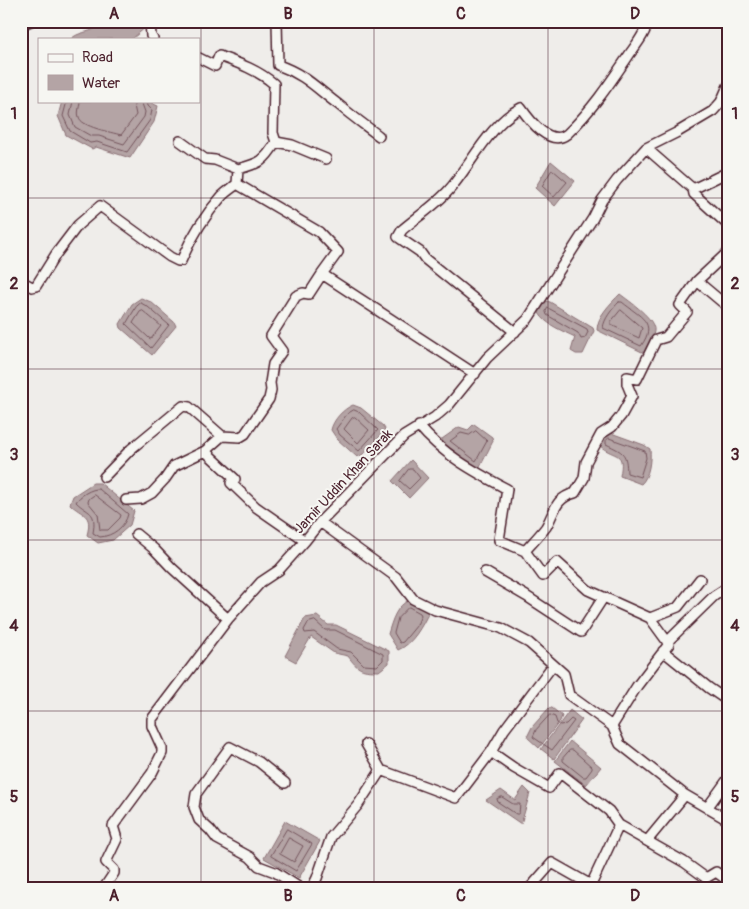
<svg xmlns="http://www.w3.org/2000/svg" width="749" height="909" viewBox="0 0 749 909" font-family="Pangolin,sans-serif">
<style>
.water{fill:#b4a4a5;stroke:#8a6f74}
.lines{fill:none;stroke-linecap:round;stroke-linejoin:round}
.shore{stroke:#74545c;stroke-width:1}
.minor-casing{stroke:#4a1f2b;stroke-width:12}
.minor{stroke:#f6f6f2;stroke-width:9}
.grid{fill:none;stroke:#4a1f2b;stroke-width:1;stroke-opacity:0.55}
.labels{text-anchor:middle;stroke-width:4;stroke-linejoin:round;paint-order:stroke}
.street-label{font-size:14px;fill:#4a1f2b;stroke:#f6f6f2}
.neatline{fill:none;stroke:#4a1f2b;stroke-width:2}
.grid-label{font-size:16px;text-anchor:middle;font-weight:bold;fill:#4a1f2b}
</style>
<rect width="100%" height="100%" fill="#efedea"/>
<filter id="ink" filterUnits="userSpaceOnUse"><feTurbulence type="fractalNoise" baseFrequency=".02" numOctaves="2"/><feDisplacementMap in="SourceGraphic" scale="10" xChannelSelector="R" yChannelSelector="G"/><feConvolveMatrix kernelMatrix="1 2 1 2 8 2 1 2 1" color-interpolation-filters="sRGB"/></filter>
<g filter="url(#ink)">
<path class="water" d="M96,21h49l1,6 -14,12h-61c7,-7 17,-6 25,-11z
M62,101h85l11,5 -4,16 -24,36 -34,-11 -4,2 -26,-14 -8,-19z
M551,161l24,20 -20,25 -20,-18z
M620,294c9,7 36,25 34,37 -1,8 -7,16 -10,22l-47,-23c0,-14 14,-27 23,-36z
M141,298l10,4 23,20 2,4 -24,29 -31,-27 -1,-4 12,-20z
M546,301l4,1 43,26 1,3 -11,23h-7l-5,-3 4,-14c-12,-6 -29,-12 -36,-24z
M353,405l8,3 22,18 2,3c-5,10 -18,25 -28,28l-20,-18 -6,-9c2,-10 12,-21 22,-25z
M474,424l18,13 1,4 -14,28h-2l-35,-27v-3l17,-12 9,3z
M611,433l33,12 6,4c1,11 -1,28 -9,35l-21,-8c5,-26 -4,-17 -20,-30l2,-7z
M411,460l17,18 -19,20 -17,-17z
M93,483h7l34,28 -4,14 -17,15 -15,3 -11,-8c6,-22 -5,-19 -17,-31l3,-8z
M410,600l19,12c-7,14 -16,32 -31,38l-10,-16c4,-13 8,-29 22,-34z
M317,616l11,9h8l53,26v12l-10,8c-17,0 -21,-1 -31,-15l-14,-3 -23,-16 -15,25 -11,-6 20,-38z
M549,708h3l10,8 -2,5 -21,27 -12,-11 5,-10z
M570,710l12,10 -28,39 -13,-10z
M570,741l31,26 -15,18 -31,-24z
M524,787l6,6 -9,31 -35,-24 15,-10 14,10z
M285,821l35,20 -21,37 -35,-20z"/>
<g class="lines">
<path class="shore" d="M67,101l-4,15 7,15 20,12 7,-1 30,10 23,-32 2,-10 -4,-4 -1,-5
M73,101l-3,14 5,12 16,9h8l25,8 20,-27 1,-5 -4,-11
M80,101c0,5 -3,11 -1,16 2,10 32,15 42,18l15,-20 -3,-14
M553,170l14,12 -13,15 -12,-11 9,-15z
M619,302h3c18,15 36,20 19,44l-38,-18c1,-9 9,-19 16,-26z
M141,303l7,4 21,18 -18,23 -25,-24 10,-17z
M548,308l39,21 1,3 -3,6 -4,1 -3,-6 -31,-18 -1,-3z
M621,310l21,18 -3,10 -28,-13v-3z
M143,311l18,15 -10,13 -2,-1 -16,-15 7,-11z
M354,410l5,2 19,18 -19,21 -19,-16 -4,-6 11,-15z
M355,417l14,13 -11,13 -14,-14 8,-11z
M476,431l11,10 -11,20 -26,-20 11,-8 8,2z
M609,438l36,13 1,7 -6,19 -13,-4c-1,-20 -2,-20 -21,-29v-3z
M409,469h4l7,9 -11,11 -9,-8z
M99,489l29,25c-3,13 -15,22 -28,23l-7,-4c4,-23 -5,-19 -17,-31 3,-6 16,-14 23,-13z
M95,495l26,20 -1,3 -12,12h-8l-2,-16 -10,-12 1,-3z
M409,607l11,6 1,2 -4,10 -14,17 -3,1 -6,-10 4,-15z
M315,621l10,9h10l48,24v6l-6,6 -13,-1 -13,-13 -14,-3 -23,-17 -9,1 -1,-3 4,-7z
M550,715l5,2 2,6 3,2 6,-1 5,-5 3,2 -22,29 -19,-13 3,-7z
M570,750h3l19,17v2l-6,8h-3l-20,-16v-3z
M502,797l11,7h7l-1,10h-3l-18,-12 -1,-3z
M287,829l25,15 -16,27 -25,-15z
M289,838l14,8 -9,16 -14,-8z"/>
<g class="minor-casing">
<path id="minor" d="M150,21l1,15 2,3
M277,21l1,44c28,10 38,23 61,40 13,11 27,21 40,31
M21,25l10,-4
M199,58l16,8 4,-10c19,7 39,14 55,28l-1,49 3,9
M646,148l47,41 1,5 34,31
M238,169c22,-6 26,-7 38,-27l16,3 34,14
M237,184l82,48 19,20 -16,22 153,100
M693,189l35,-17
M21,281l11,6 4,-1 20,-32 22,-29 22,-19 70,51 8,4h3c10,-23 24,-46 41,-65 4,-4 10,-8 15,-12l1,-15 -23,-9 -10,-1 -25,-18
M697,281l31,26
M515,332l-90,-73 -5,-7 -22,-15 4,-7c15,-13 34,-25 47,-40 22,-25 41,-67 72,-82 9,13 29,39 46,26 25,-24 43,-51 62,-79 7,-10 17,-22 19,-34
M419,426c23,28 56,46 88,63l-8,51 26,11 18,25 14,-14 31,28 62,28 19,26 -32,42 -25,40
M205,451l30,28 -4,4 25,24 49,34
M104,477l27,-28 52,-43 6,1 33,29
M126,500l15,-1 11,-6 13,-14 9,-13 31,-15 17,-15 18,1 5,-3 24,-35 2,-9 -1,-7 3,-19 9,-13 -11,-15 25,-40 7,-3 6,1 13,-20
M320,522l76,55 17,22 22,11 66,18 28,15 35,31 5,21 43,31 8,18 65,51 43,25
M136,534l18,15 18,19 56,51
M525,551c7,-8 15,-16 21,-24 9,-16 9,-29 29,-34l9,-15 2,-16 15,-28 11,-7 9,-11 11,-20 -5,-12v-7l10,2 19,-39 10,-3 21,-25 -7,-7 17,-24 31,-29
M485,572l41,24 55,36 22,-34
M650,618l28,-11 22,-28
M667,642l47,-46 14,-9
M663,651l46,37 19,13
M491,752l23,16 35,20 11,-15 49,38 10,14
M381,770l75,28 35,-46 13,-22 49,-65
M285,783l-26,-21 -29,-15 -34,47 -2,13 5,13 11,10 7,9 33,18 9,9 16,6 25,16
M707,808l21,-29
M647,841l37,21 22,16 10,-6 12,9
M104,888l10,-15v-3l-8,-8 11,-23 -4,-13 39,-53 10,-20v-5l-10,-22v-7l76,-100 33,-37 18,-12 26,-29 15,-19 84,-86 31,-19 14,-12 38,-47 41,-39 65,-101 9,-18 15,-20 29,-32 30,-15 37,-22 8,-9 7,-16
M312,888l5,-10 14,-41 27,-32 23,-35 -15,-26
M530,888l22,-25 39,22
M595,888l-4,-3 28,-60 28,16 38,-46"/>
</g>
<use href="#minor" class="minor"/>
</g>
</g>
<path class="grid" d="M201,21v867M374,21v867M548,21v867M21,198h707M21,369h707M21,540h707M21,711h707"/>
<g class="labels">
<g class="street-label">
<text transform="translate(343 481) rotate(-47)" y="5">Jamir Uddin Khan Sarak</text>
</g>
</g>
<rect width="749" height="909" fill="none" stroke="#f6f6f2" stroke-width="55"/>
<rect x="38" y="38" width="162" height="65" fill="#f6f6f2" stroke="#b1a0a2"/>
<rect x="48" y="54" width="25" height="8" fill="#f6f6f2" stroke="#b1a0a2"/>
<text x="82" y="62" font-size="15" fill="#4a1f2b">Road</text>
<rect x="48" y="75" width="25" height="15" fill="#b4a4a5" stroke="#b1a0a2"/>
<text x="82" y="88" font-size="15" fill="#4a1f2b">Water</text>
<rect x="28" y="28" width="694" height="854" class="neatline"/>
<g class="grid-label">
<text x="114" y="19">A</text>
<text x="288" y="19">B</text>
<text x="461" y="19">C</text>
<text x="635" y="19">D</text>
<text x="14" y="119">1</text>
<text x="735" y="119">1</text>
<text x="14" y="289">2</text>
<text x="735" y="289">2</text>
<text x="14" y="460">3</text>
<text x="735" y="460">3</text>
<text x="14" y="631">4</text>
<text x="735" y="631">4</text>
<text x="14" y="802">5</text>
<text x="735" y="802">5</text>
<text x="114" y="901">A</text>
<text x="288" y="901">B</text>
<text x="461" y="901">C</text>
<text x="635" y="901">D</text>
</g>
</svg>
